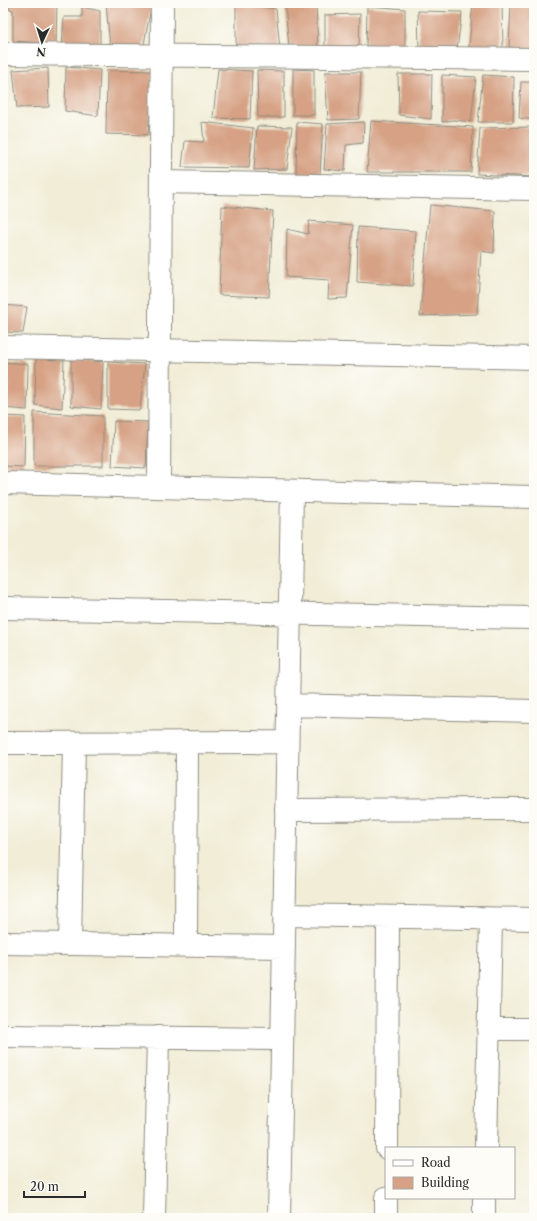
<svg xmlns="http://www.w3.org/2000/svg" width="537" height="1221" viewBox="0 0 537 1221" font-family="'Libre Caslon Text',serif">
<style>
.building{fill:#d6a184}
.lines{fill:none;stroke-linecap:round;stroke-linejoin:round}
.minor-casing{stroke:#8e8c81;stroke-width:24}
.minor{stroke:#fff;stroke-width:22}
</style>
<rect width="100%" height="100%" fill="#fdfcf7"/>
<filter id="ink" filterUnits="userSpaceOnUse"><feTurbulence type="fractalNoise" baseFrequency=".025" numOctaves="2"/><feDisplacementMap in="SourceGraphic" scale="8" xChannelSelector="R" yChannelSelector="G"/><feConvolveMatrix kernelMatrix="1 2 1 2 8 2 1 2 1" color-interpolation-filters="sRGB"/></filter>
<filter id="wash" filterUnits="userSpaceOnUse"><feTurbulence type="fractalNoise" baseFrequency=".012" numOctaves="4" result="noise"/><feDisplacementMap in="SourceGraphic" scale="16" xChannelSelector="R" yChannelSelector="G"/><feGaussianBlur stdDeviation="0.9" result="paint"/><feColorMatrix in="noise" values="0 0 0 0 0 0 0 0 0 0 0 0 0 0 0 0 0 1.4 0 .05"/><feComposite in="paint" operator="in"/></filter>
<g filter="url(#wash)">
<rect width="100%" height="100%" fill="#f1edd7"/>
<g id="blocks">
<path class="building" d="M10,3h47l-1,41 -43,-3v-31l-4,-1z
M106,3h46l-9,46 -33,-1z
M316,3l2,47 -29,-2 -4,-43z
M473,3h29l1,47 -34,-3z
M511,3h23v47l-25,-3z
M236,4l40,5 4,40h-44z
M367,6l38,3v42l-39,-2z
M82,7l18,4v38h-38l2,-32h18z
M418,11l44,1 -5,37 -38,-1z
M360,14l-1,34 -34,-2v-31z
M66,67l34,3 -2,46 -33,-5z
M48,68l1,39 -32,1 -4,-38z
M3,69l5,1 -3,54h-2z
M218,69l34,2 -2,48 -37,-1z
M293,69l21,1v45h-21z
M107,70l46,1 -5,64 -42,-1z
M257,70l27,1v46h-26z
M325,72h36l-2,47 -31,1z
M398,74h34l-1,45 -32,-4z
M442,75l34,2 -5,45 -17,-2 -12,2z
M483,75l31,2 -1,45h-35z
M521,82h13v38l-15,-2z
M371,121l102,6 -2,45h-104z
M202,122l51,6 -4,40 -67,-1 3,-26 19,1z
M297,122l26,2 -3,50h-24z
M364,122l-1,21 -17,2 -1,26 -21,-2 3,-45z
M257,126l35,1 -5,42 -33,1z
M534,127v50l-57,-3 3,-46z
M430,205l65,6 -1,42 -13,-2 -4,63 -57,2z
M222,206l51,5 -4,86 -50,-2z
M309,221l44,4 -6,73 -19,1 1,-19 -43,-3 1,-48 21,5z
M358,227l58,4 -3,55 -56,-4z
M3,305l24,2 -4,26 -20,-1z
M36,357l28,3 -2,48 -27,-3z
M71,359l32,3 -2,47 -30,-3z
M3,362l25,2 -1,46 -24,-2z
M108,362l37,2 -5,46 -32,-1z
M34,412l69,4v50h-69z
M3,416l22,1 -1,50 -21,-1z
M114,421l34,1 -2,46 -34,-2z"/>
</g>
</g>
<g filter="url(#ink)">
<use href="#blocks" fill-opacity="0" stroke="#8e8c81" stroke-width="1"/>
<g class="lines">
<g class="minor-casing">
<path id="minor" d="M3,54l531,5
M161,182l373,7
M3,347l531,11
M3,483l531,14
M159,487l3,-484
M3,608l531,10
M288,705l246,6
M3,743l284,-1
M286,810l248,-1
M284,915l250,4
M3,943l281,4
M70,944l4,-201
M186,946l1,-204
M488,1029h46
M3,1036l279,3
M387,1148l1,-231
M486,1148l5,-229
M154,1218l4,-181
M279,1218l13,-727
M386,1218v-20
M484,1218v-20"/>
</g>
<use href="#minor" class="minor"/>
</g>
</g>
<rect width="537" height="1221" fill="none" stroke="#fdfcf7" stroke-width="16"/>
<rect x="385" y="1147" width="130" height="52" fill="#fdfcf7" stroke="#a9a8a5"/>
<rect x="393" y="1160" width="20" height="6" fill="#ffffff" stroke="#a9a8a5"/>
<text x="421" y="1167" font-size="12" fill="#2b2b2b">Road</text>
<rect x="393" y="1177" width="20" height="12" fill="#d6a184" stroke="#a9a8a5"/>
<text x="421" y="1187" font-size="12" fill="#2b2b2b">Building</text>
<g transform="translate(42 42) rotate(184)" stroke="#fdfcf7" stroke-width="3" paint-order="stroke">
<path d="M0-3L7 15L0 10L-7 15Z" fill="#2b2b2b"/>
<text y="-6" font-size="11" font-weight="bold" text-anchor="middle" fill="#2b2b2b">N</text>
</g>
<path d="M24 1191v6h61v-6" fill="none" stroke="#2b2b2b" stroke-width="2"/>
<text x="30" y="1191" font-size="12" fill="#2b2b2b" stroke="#fdfcf7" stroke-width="3" paint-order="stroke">20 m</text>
</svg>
